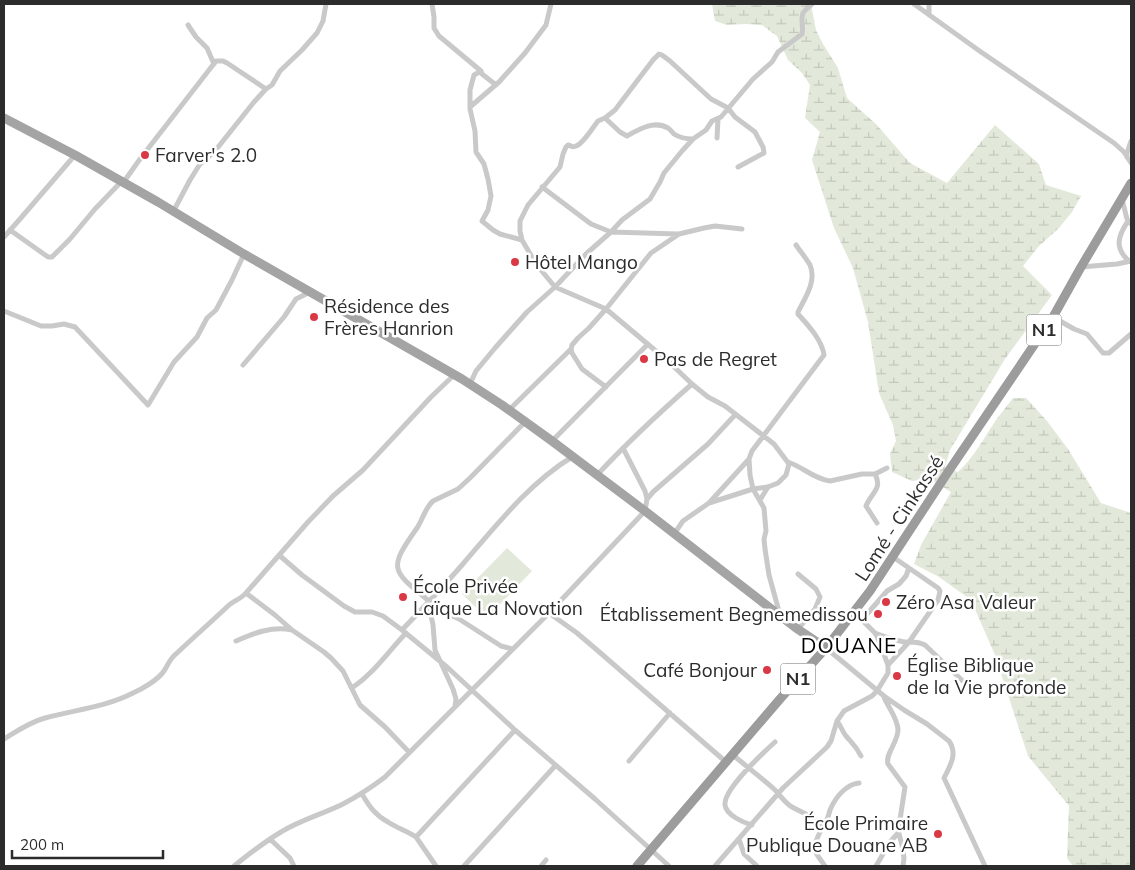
<svg xmlns="http://www.w3.org/2000/svg" width="1135" height="870" viewBox="0 0 1135 870" font-family="Mulish,sans-serif">
<style>
.wetland{fill:url(#wetland-marsh)}
.pitch{fill:#e2e9da}
.lines{fill:none;stroke-linecap:round;stroke-linejoin:round}
.minor{stroke:#c9c9c9;stroke-width:5}
.primary{stroke:#a4a4a4;stroke-width:9}
.trunk{stroke:#9c9c9c;stroke-width:9}
.poi-dot{fill:#d93844;stroke:#fff;stroke-width:2}
.labels{text-anchor:middle;stroke-width:5;stroke-linejoin:round;paint-order:stroke}
.shield{fill:#fff;stroke:#6b6b6b;stroke-width:1}
.shield-label{font-size:18px;font-weight:bold;fill:#2c2c2c}
.poi-label{font-size:19px;fill:#2c2c2c;stroke:#fff;text-anchor:start}
.street-label{font-size:19px;fill:#2c2c2c;stroke:#fff}
.quarter-label{font-size:21px;letter-spacing:1px;fill:#000;stroke:#fff}
</style>
<defs>
<pattern id="wetland-marsh" width="20" height="14" patternUnits="userSpaceOnUse" patternTransform="scale(1.25)"><rect width="20" height="14" fill="#e2e9da"/><path d="M1 5h8M5 5V1M11 12h8M15 12V8" fill="none" stroke="#c2c8bb"/></pattern>
</defs>
<rect width="100%" height="100%" fill="#fff"/>
<path class="wetland" d="M712,4h99l5,26 7,14 15,24 9,30 30,27 33,38 37,20 48,-58 44,39 7,21 35,11 -9,16 -13,16 -21,19 -15,19 29,29 -47,64 -55,91 -5,17 13,5c16,-15 26,-34 38,-52 5,-7 11,-14 17,-22h13l21,23 21,28 33,54 30,10v353h-58l-6,-8 2,-52 -41,-50 -33,-101 -24,-55 -32,-23 -25,-13 7,-19 30,-53 -21,-13 -18,2 -20,-9 -2,-18 6,-13 -3,-16 -14,-32 -11,-71 -15,-54 -19,-40 -22,-68 8,-28 -15,-14 5,-33 -8,-12 -14,-13 -11,-24 -15,-11 -17,-1 -18,1 -12,-4z"/>
<path class="pitch" d="M507,548l25,23 -45,47 -25,-24z"/>
<g class="lines">
<path class="minor" d="M432,4l2,13v11l5,8 42,35 -7,4 -4,15v19l5,22 1,21 8,12 4,15 3,17 -3,14 -6,11 11,9 7,4 22,6
M914,4l67,48 133,91 10,9 7,11
M929,15v-11
M188,25l8,12 11,11 7,16
M481,71l1,3 14,11
M470,107l29,-25 26,-29 21,-28 5,-21
M605,118l10,-8 38,-50 6,-6 3,1 8,6 41,38 17,9 7,9 20,15 8,15 1,6 -26,14
M717,138l1,-19
M1127,157v-4l4,-12
M123,183l17,-24 76,-98h7l4,2 39,26
M542,187l49,37 20,8 67,2
M1122,199l5,20 4,5
M173,212l17,-32 10,-16 15,-13 39,-49 12,-13 6,-4 8,-14 22,-21 15,-17 6,-12 3,-17
M1128,221c-10,15 -14,27 1,40
M10,230l38,27h4l18,-18 25,-30 26,-27
M4,237l16,-18 55,-64
M1081,267l36,-3 14,-3
M4,311l37,15h11l12,-2 11,3 73,78 26,-43 23,-25 10,-19 9,-8 16,-30 12,-26
M1053,317l21,12 13,5 16,19h6l22,-19
M243,365l41,-48 12,-18 14,-7
M470,384l6,-13 19,-23 32,-36 28,-25 31,-33 25,-22 11,-12 28,-21 10,-17 4,-9 18,-22 11,-12 13,-9 6,-9 9,-4 32,-38 19,-17 6,-10 24,-18c2,-6 -2,-14 1,-21 2,-3 6,-6 9,-9
M606,387l-24,-18 -10,-16 -1,-4 1,-4 6,-7 11,-10 17,-19 45,-56 28,-19 25,-6 11,-2 27,3
M509,410l62,-61
M552,441l96,-97
M788,462c15,5 26,17 42,19l32,-7h13l12,-6
M875,474c8,15 -4,19 -9,32l11,17
M597,475c30,-32 62,-62 95,-91
M647,499l6,-7 55,-48 27,-29
M760,500l8,-13
M709,503l40,-44
M674,534l9,-13 26,-18 44,-14 15,-2 10,-4 8,-8 3,-11 -15,-20 -49,-38 -17,-9 -16,-13 -23,-22 -63,-53 -51,-22 -19,-23 -14,-24 -2,-9v-10l8,-16 32,-38 3,-13 3,-7 2,-2c4,1 5,3 8,1 7,-2 17,-19 22,-25l7,-3 15,14 7,4c12,-7 27,-16 41,-8 3,2 4,4 6,6 6,4 12,5 19,5
M279,555l23,20 42,31 11,6h17l11,4 19,14 45,37 68,63 80,69 74,67
M246,593l29,22 17,15 32,22 7,6 12,13 17,34 25,22 24,25
M429,601c-38,-31 -41,-32 -12,-73 6,-9 8,-20 16,-27l25,-12 12,-11 55,-56
M427,610l21,4 11,5 42,27 11,3
M430,611l3,14 2,25 18,39 3,10 -1,7
M549,613l28,20 20,17 129,112
M780,615l-11,-40 -4,-26 -1,-10 2,-8 -2,-23 -11,-19 -3,-14 -1,-16 3,-8 72,-96c-2,-15 -16,-30 -26,-41v-2c7,-14 19,-31 12,-47 -4,-7 -10,-14 -14,-20
M862,620l25,-29 12,-7 7,-8 3,-8
M798,629l17,-20 5,-12 -4,-8 -18,-15
M402,630c20,-21 41,-43 60,-65 33,-38 67,-82 110,-108
M875,633c10,4 19,7 29,9 8,0 14,-1 21,3l43,41
M236,641c18,-8 36,-15 56,-11
M826,648l58,48 20,14 23,14 22,17c9,13 1,25 -5,37l41,88
M888,665l21,-23 29,-42 2,-9 -2,-3 -45,-31
M352,688c22,-15 36,-36 54,-55
M884,697c4,10 14,22 14,33 0,12 -13,24 -10,34l17,23 -6,39v8l3,11 2,13 -1,8
M837,721c4,5 5,10 9,15 6,7 10,10 15,20
M4,739c13,-8 26,-17 41,-21 29,-8 61,-11 88,-25 9,-4 25,-13 31,-22 4,-6 6,-13 13,-18 17,-16 34,-31 51,-47 5,-5 13,-7 18,-13l62,-71 25,-26 30,-26 68,-73 23,-22
M733,755c14,12 29,23 42,35 6,6 10,13 17,17 11,6 25,10 29,23 -10,20 -8,19 4,36
M629,761l41,-48
M362,794c7,12 13,21 26,28 9,6 19,9 28,15l20,29
M752,825c-8,-2 -26,-10 -27,-20 -2,-15 39,-53 50,-63
M821,828c6,-4 7,-11 9,-18 5,-12 16,-26 29,-27
M416,837l99,-107
M270,839l20,19 4,8
M739,839l5,15 13,12
M234,866c15,-12 30,-24 47,-34 19,-12 42,-18 62,-28 15,-8 29,-17 42,-27l164,-164 96,-102 2,-12 -2,-8 -22,-43
M464,866l91,-100
M541,866l5,-6
M715,866l68,-78 44,-41 4,-6 6,-20 7,-10 28,-15 5,-5 11,-18v-8l-11,-29 -2,-3 -21,-21
M876,866l14,-24 9,-10"/>
<path class="primary" d="M4,118l71,37 83,47 86,52 218,125 40,26 50,36 93,70 151,117 30,20"/>
<path class="trunk" d="M637,866l143,-167 46,-51 44,-57 78,-119 105,-155 28,-50 50,-84"/>
</g>
<g class="poi-dot">
<circle cx="145" cy="155" r="5"/>
<circle cx="515" cy="262" r="5"/>
<circle cx="314" cy="317" r="5"/>
<circle cx="644" cy="359" r="5"/>
<circle cx="403" cy="597" r="5"/>
<circle cx="886" cy="602" r="5"/>
<circle cx="878" cy="614" r="5"/>
<circle cx="767" cy="670" r="5"/>
<circle cx="897" cy="676" r="5"/>
<circle cx="938" cy="834" r="5"/>
</g>
<g class="labels">
<g class="shield">
<rect x="1026.5" y="314.5" width="35" height="31" rx="4"/>
<rect x="780.5" y="663.5" width="35" height="31" rx="4"/>
</g>
<g class="shield-label">
<text x="1044" y="336">N1</text>
<text x="798" y="685">N1</text>
</g>
<g class="poi-label">
<text x="155" y="162">Farver's 2.0</text>
<text x="525" y="269">Hôtel Mango</text>
<text x="324" y="313">Résidence des<tspan x="324" dy="22">Frères Hanrion</tspan></text>
<text x="654" y="366">Pas de Regret</text>
<text x="413" y="593">École Privée<tspan x="413" dy="22">Laïque La Novation</tspan></text>
<text x="896" y="609">Zéro Asa Valeur</text>
<text x="868" y="621" text-anchor="end">Établissement Begnemedissou</text>
<text x="907" y="672">Église Biblique<tspan x="907" dy="22">de la Vie profonde</tspan></text>
<text x="757" y="677" text-anchor="end">Café Bonjour</text>
<text x="928" y="830" text-anchor="end">École Primaire<tspan x="928" dy="22">Publique Douane AB</tspan></text>
</g>
<g class="street-label">
<text transform="translate(899 518) rotate(-57)" y="7">Lomé - Cinkassé</text>
</g>
<g class="quarter-label">
<text x="849" y="653">DOUANE</text>
</g>
</g>
<rect width="1135" height="870" fill="none" stroke="#2c2c2c" stroke-width="10"/>
<path d="M12 850v8h151v-8" fill="none" stroke="#2c2c2c" stroke-width="2.5"/>
<text x="20" y="850" font-size="15" fill="#2c2c2c" stroke="#ffffff" stroke-width="4" paint-order="stroke">200 m</text>
</svg>
